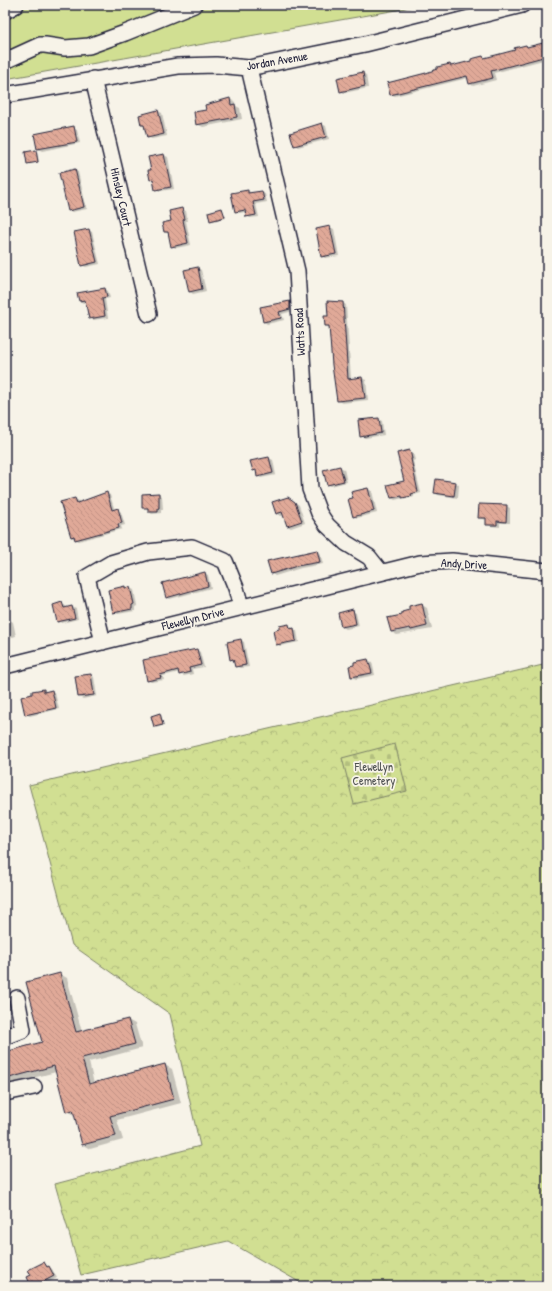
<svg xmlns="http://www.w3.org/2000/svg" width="552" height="1291" viewBox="0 0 552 1291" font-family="'Patrick Hand',sans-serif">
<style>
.grass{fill:#d1df92;stroke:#7a8066}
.forest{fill:url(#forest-crowns);stroke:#7a8066}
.cemetery{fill:url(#cemetery-stones);stroke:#7a8066}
.shadow{fill:#0003}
.building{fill:url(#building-back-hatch);stroke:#22223b}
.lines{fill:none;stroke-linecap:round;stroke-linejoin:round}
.minor-casing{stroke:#22223b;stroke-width:18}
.minor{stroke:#f7f3e8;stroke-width:15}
.labels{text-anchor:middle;stroke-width:3.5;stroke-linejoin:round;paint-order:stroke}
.street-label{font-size:12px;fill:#22223b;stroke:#f7f3e8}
.park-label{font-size:12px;fill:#4e5151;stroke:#f7f3e8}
</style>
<defs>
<pattern id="forest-crowns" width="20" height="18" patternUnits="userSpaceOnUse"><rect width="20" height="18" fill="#d1df92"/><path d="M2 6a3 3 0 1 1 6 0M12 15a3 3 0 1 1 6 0" fill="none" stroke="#b3bf7f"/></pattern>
<pattern id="cemetery-stones" width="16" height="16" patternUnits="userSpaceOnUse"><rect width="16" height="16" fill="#d1df92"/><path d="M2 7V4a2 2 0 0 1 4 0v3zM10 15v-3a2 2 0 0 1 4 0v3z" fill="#b3bf7f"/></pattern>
<pattern id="building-back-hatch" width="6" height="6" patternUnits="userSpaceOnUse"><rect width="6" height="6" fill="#e0a998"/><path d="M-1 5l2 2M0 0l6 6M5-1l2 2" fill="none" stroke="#c09184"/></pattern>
</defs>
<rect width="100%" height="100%" fill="#f7f3e8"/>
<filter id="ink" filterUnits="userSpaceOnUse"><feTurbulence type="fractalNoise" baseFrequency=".025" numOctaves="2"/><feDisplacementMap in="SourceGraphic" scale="8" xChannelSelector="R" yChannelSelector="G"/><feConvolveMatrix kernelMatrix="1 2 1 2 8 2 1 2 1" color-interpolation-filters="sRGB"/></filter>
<g filter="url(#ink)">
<path class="grass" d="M5,5h412l-20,5 -392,69z"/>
<path class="forest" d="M547,664v622h-241l-78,-45 -147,34 -26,-91 145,-38 -30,-132 -98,-69 -43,-160z"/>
<path class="cemetery" d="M395,744l12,47 -53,13 -12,-46z"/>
<path class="shadow" d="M547,43v16l-53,14 2,7 -23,6 -3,-2 -2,-6 -73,18 -4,-2 35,-20 24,-9 3,1 19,-4 11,-5 3,2 30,-8 10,-5 4,2z
M363,73l3,2 2,13 -24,5 -3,-2z
M230,99l5,3 1,4 4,2 2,11 -39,8 -6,-3 10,-13z
M158,111l4,2 5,23 -15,3 -4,-2 -2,-10 -4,-2z
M322,124l4,2 3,13 -31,8 -3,-2z
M73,128l4,2 3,13 -38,8 -4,-2z
M36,151l1,1 2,10 -9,2 -2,-1z
M164,155l4,2 6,32 -14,2 -4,-2 -2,-8 -3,-2 1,-9z
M75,170l3,2 9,37 -15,3 -3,-2z
M248,191l3,2 10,-1 4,2 2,8 -11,2 3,13 -9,1 -3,-2 -1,-4 -7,1 -3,-2z
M182,209l4,2 2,10h-2l5,24 -15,3 -4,-2 -3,-12 -4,-2z
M222,209l4,9 -13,3 -2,-1z
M330,227l4,2 5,27 -14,2 -3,-2z
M89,230l3,2 8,32 -14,3 -4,-2z
M198,268l3,2 5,21 -13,3 -3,-2z
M105,289l3,2 2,7 -5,1 3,19 -15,2 -4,-2 -3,-16 -3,1 -3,-2z
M290,302l3,2v7l-11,3 2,6 -17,4 -3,-2z
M343,303l3,2 5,74 11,-1 4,2 2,20 -26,3 -4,-2 -8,-73 -4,-2 3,-10z
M378,419l4,2 2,14 -19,3 -4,-2z
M410,451l3,2 2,7 -2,1 8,32 -7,2v2l-8,2 -3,-1 -8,2 -4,-2 14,-16z
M269,458l4,2 3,15 -15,3 -3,-2 -1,-4 -3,-2 -2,-8z
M340,467l4,2 3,13 -16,4 -4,-2z
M456,483l3,2 -1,13 -20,-3 -3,-2z
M368,489l4,2 5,22 -20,5 -3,-2v-18z
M106,493l4,2 5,16 3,-1 3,2 4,13 -4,1 1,3 -43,12 -8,-4 -10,-34 14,-4 4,2v2z
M159,494l3,2 1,14h-2v3l-9,1 -3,-2v-3l-6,-2z
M292,500l7,5 6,18 -14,5 -4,-2 -3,-11 -3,1 -4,-2 -4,-11z
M506,506l4,2v15h-10v4l-10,-1 -3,-2v-4l-8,-2z
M317,551l3,1 3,12 -22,4 -26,8 -3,-2 -3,-12z
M205,573l3,2 3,13 -41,11 -3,-2z
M125,587l5,1 4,2 3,16 -2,1v4l-17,3 -4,-2z
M62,604l4,2v2l6,-1 4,2 2,10 -16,4 -4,-2z
M422,605l5,3 5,21 -35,6 -6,-3 12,-17z
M352,611l4,2 3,13 -13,3 -4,-2z
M10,620l3,2 3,14 -11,3v-17z
M288,625l4,2v2l5,2 2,11 -19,4 -3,-2z
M241,640l3,2 5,25 -9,1 -4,-2 -1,-5 -4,-2z
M197,650l3,2 4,15 -12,2 1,5 -9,2 -4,-2v-2l-17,4 1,4 -13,2 -3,-2z
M368,660l4,2 3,13 -19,4 -4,-2 -2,-10z
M91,675l3,2 3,19 -14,3 -4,-2z
M43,690l4,2 4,-1 4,2 4,16 -29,7 -4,-2 7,-19z
M160,714l1,1 3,10 -8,3 -1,-1z
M60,974l7,4 15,54 46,-12 7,4 7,24 -53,14 5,22 71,-19 7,4 9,34 -64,17 6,20 -33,9 -7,-4 -8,-30 -8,-4 -11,-39 -47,12 -4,-2v-29l38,-11z
M44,1263l8,6 5,9 -16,8h-9v-11z"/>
<path class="building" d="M547,42v14l-56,15 2,7 -24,6 -2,-8 -77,19 -3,-12 39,-10 11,-4v-2l13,-3 1,2 20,-5v-2l12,-3 1,2 12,-3 19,-5 -1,-2 12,-3 1,2z
M363,72l2,14 -25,6 -3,-14z
M230,98l1,7 4,-1 2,13 -41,8 -2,-13 12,-2 -1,-5z
M158,110l6,24 -17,4 -3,-13h-3l-2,-10z
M322,123l4,14 -32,9 -4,-13z
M74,126l3,16 -40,7 -3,-15z
M36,150l2,12 -11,2 -2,-12z
M164,154l7,33 -16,3 -2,-11 -3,1 -2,-10h3l-3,-13z
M75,169l9,38 -16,4 -9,-38z
M248,190v3l14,-2 2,9 -11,2 3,13 -10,2 -1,-7 -10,2 -4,-19z
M182,208l3,11 -2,1 5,23 -17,4 -3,-15h-4l-2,-9 9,-2 -2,-10z
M222,208l3,9 -15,4 -2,-9z
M330,226l6,28 -15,3 -5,-28z
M89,229l8,33 -16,4 -7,-34z
M198,267l4,22 -13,3 -5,-22z
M105,288l2,9 -5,1 3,18 -16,3 -4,-19 -6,1 -2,-8z
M290,301v8l-11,3 2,6 -18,4 -3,-15z
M327,301l16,1 5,77 14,-2 3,21 -28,3 -5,-36 -3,-39h-4l-1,-10h4z
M379,418l2,15 -21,4 -2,-17z
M410,450l2,9h-1l7,33 -7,2 1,2 -10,2v-2l-11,2 -4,-13 17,-4 -7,-28z
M269,457l4,16 -16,4 -1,-7 -3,1 -3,-10z
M340,466l4,15 -17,4 -4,-15z
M436,479l20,3 -2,14 -20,-3z
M368,488l6,23 -21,6 -5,-18 5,-1 -2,-6z
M107,492l5,18 6,-2 4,15 -4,1 1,4 -44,12 -1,-4 -3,1 -11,-35 15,-4 2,5z
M159,493v15h-1v4h-10v-4h-6v-14z
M288,497l7,5 7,19 -15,5 -5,-14 -6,2 -4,-12z
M479,504l28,1 -1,17 -9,-1v4h-11v-7h-8z
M317,550l3,12 -23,4 -26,8 -4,-13z
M205,572l3,14 -42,12 -4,-15z
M125,586v2l5,-1 4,17 -2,1v4l-19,4 -5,-23z
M62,602l2,6 8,-2 3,12 -18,4 -4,-17z
M422,603l5,23 -16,4 -1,-2 -19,4 -4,-14 15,-3v-3l7,-2v-4z
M353,609l3,15 -15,3 -3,-14z
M289,624l1,5 4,-1 2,13 -20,4 -3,-14 6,-2v-3z
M241,639l5,26 -11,2 -2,-8 -3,1 -3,-18z
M197,649l4,16 -12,3 1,4 -11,3 -1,-5 -18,5 1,3 -14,3 -4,-21z
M368,659l4,14 -21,4 -2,-11 5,-1v-3z
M91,674l3,21 -16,2 -3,-21z
M44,689v3l8,-2 4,18 -31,7 -4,-18 11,-3v-3z
M160,713l3,12 -9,2 -3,-11z
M60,973l16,59 52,-13 7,25 -53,14 7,26 76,-20 9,35 -64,17 6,20 -34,9 -9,-35 -7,2 -12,-46 -49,13v-27l37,-10 -16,-60z
M44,1262l3,5 2,-1 5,10 -19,10h-4l-4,-9 4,-2 -3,-5z"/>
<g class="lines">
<g class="minor-casing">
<path id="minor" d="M5,11l11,-6
M5,61l35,-16h5l20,3 24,-2 36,-13 69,-28
M249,68l48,203 13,218 9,24 8,12 19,18 23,14 12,15
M93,79l56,235
M5,95l173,-29 38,-1 33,3 116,-24 157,-39
M103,642l-16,-65 24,-14 37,-11 44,-5 33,14 11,27 5,19
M5,666l415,-103 32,-2 95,10
M5,1037l18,-7 -6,-32
M5,1093l29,-6"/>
</g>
<use href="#minor" class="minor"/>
</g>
</g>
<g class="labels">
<g class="street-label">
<text transform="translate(277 61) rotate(-10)" y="4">Jordan Avenue</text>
<text transform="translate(121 197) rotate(77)" y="4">Hinsley Court</text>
<text transform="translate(300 332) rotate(-93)" y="4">Watts Road</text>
<text transform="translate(464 564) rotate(3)" y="4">Andy Drive</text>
<text transform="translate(193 619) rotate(-14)" y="4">Flewellyn Drive</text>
</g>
<g class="park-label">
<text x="374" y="771">Flewellyn<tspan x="374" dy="14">Cemetery</tspan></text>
</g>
</g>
<rect width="552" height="1291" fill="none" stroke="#f7f3e8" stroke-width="20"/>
<rect x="10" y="10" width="532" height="1271" fill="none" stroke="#22223b" stroke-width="1.5" filter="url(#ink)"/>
</svg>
